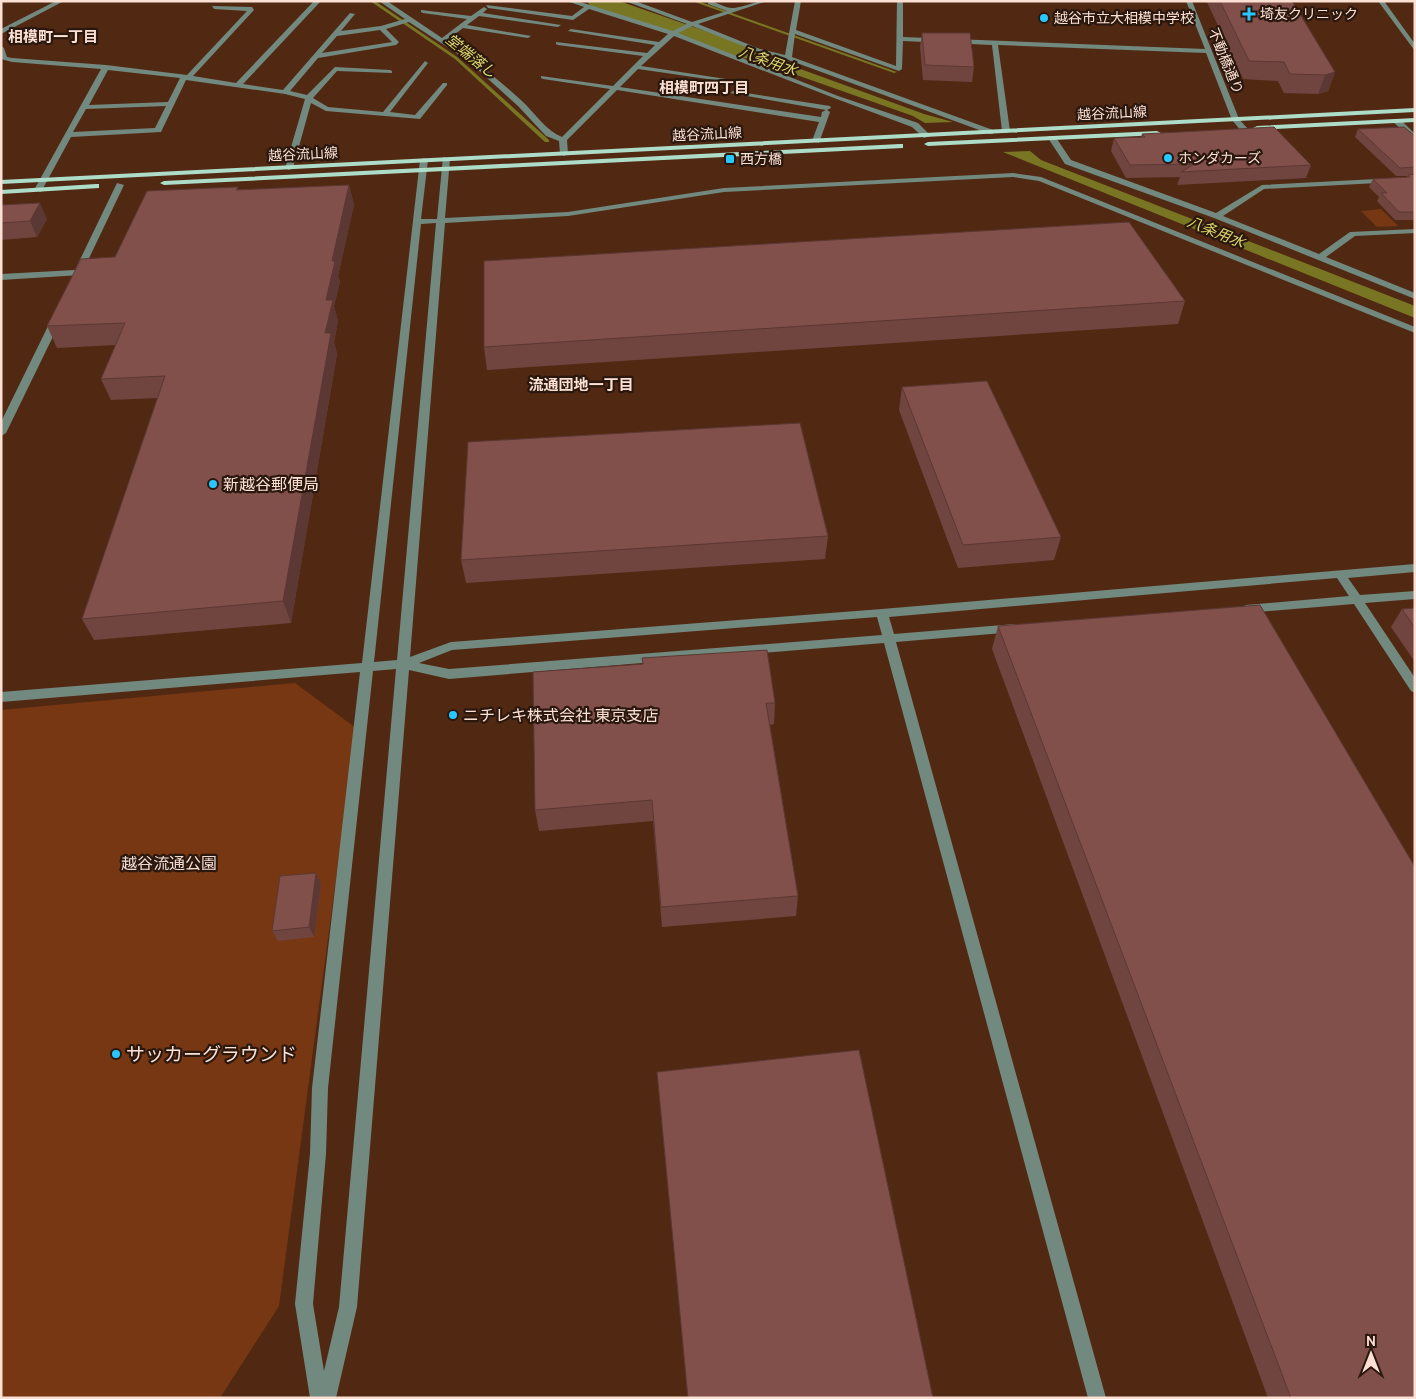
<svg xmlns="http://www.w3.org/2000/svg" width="1416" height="1399" viewBox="0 0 1416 1399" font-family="Cabin,'Noto Sans JP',sans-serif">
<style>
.green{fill:#773712}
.water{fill:#787623}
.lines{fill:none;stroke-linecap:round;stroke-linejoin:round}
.stream{fill:#787623;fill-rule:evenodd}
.river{fill:#787623;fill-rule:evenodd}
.minor{fill:#72897f;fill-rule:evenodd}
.major{fill:#adddc9;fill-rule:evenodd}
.wall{fill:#704540}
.shaded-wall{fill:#5b3834}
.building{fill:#82504a;stroke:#5b3834}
.poi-dot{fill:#27c8ff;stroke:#2a170e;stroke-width:2}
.labels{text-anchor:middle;stroke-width:4.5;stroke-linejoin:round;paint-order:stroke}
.far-poi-label{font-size:14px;fill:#fbe0d3;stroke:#2a170e;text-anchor:start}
.far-street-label{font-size:14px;fill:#fbe0d3;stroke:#2a170e}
.far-neighbourhood-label{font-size:15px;font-weight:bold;fill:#fbe0d3;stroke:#2a170e}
.far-water-label{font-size:15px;font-style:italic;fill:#d9d669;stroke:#2a170e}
.poi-label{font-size:16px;fill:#fbe0d3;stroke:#2a170e;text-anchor:start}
.park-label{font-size:16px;fill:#f1dcd2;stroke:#2a170e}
.near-poi-label{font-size:19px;fill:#fbe0d3;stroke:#2a170e;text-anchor:start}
</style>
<rect width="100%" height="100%" fill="#512913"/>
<path class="green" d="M1381,209l17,17 -21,1 -16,-16z
M295,683l61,45 -77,578 -59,92h-219v-688z"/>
<path class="water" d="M590,1c31,0 60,12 90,24l-9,4z
M691,29l233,85 29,8 -28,1 -12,-7 -232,-82z
M1030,151l11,9 374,146v12l-412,-166z"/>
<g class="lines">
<path class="stream" d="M370,1h5l82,56 92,83v2h-4l-90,-83z
M692,1h6l199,71 -3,1z"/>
<path class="river" d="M587,1h32l132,46 4,5 -4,5 -8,2 -8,-2 -145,-51z"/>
<path class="minor" d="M56,1h8l-63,33v-5z
M314,1h7l-78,83 40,6 67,-77 5,1 -14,17 40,-5 24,-7 -26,-18h8l55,37 25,-19 -44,-6 -2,-1v-2l50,6 13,-9 3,2 -4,4 78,12 -3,2 -79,-11 -12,9 64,11 -3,2 -65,-10 -17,13c27,18 52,38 76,60 14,13 23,29 40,36l48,-48 -67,-10 -2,-1v-2l72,10 30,-30 -85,-11 -2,-1v-2l91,11 8,-8 -87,-14 3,-2 88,13 9,-8 -79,-25 -16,11 -85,-12 -2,-3 86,11 12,-9 -17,-6h10l96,30 14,-7 -62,-23h10l57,21 35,-11 -19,-7v-3c8,0 17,8 26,7 12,-1 21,-7 33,-7l-69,23 62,25 25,6 10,-54h6l-5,29 100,36 1,-65h6v36l302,12 -19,-48h6l47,118 9,10 -7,2 -9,-11 -26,-67 -208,-8 12,86 -4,2 -4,-2 -10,-86 -89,-4 -1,28 -3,2 -104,-37 -3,23 201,73v4h-3l-204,-75 -30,-8 -64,-25 -14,7 160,63 80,27 13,13 -7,2 -12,-11 -78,-29 -160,-62 -33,30 85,13 3,2 -1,1 -90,-13 -18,18 201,30 1,-5 4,-2 -96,-17 3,-2 97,15 1,2 -4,2 3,2 -11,31 -7,-2 7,-19 -202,-32 -50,50 1,14 -4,2 -4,-2 -1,-13 -13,-5 -28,-30 -51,-46 -58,-38 -23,7 13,13 -3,3 -78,13 -28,33 17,4 28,-28 55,3 2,1v2l-55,-2 -24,27 15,9 55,5 42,-51 3,2 -38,49 25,3 28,-32h4v2l-27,34 -94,-8 -15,-8 -18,65 -4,2 -4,-2 20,-69 -20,-5 -99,-14 -25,52 -90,5 -30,55 -7,-2 67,-121 -89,-7 -11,-3v-13l3,2 3,9 5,1 94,7 81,10 60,-64 -33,-2 -2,-3 40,1 2,3 -61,66 43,7zM380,30l12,12 -70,11 15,-17zM108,70l72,8 -12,24 -79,3zM166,106l-11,22 -82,4 13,-23z
M1378,1h6l31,43v7z
M1394,119h6l15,15v6l-21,-17z
M1049,136h6l16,24 145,53 46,-28 153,-8v4l-151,8 -41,27 96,38 31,-22 65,-3v4l-60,3 -29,21 89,36v6l-201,-81 -149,-54 -17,-26z
M443,157l7,2 -5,59 123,-6 156,-24 289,-15 28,4 374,150v6l-376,-152 -26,-4 -289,15 -156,24 -123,7 -35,434 41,-15 431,-33 533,-45v8l-67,6 12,17 55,-4v8l-50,4 50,75v15l-4,-2 -57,-87 -108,9 -6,-4 6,-4 103,-9 -12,-18 -448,39 5,17 121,-10 6,4 -6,4 -119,10 210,756h-18l-204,-755 -435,36 -40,-9 -52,637 -21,91h-26l-15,-94 15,-150 2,-66 48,-416 -359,30v-10l361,-29 58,-503 4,-2 4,2 -7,59h16zM436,223l-39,437 -23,2 47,-438zM877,617l5,18 -433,34 -30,-6 33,-13zM396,669l-57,638 -15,64 -11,-67 13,-150 2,-66 45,-417z
M117,183l7,2 -43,90 -80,5v-6l74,-4z
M57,315l5,3 -56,115 -5,3v-14l51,-104z"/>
<path class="major" d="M1415,108v4l-1414,72v-4z
M1415,118v4l-158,8 -4,-2 4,-2z
M1157,131l4,2 -1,2 -232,11 -4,-2 4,-2z
M900,144h3v4l-739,37 -4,-2 4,-2z
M96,184h3v4l-98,6v-4z"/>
</g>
<path class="wall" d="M1207,1h85l43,71 -7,19 -10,3 -34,-1 -6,-12 -35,-2 -36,-77z
M922,33l52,34 -2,15 -49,-2 -3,-33z
M1358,129l57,7v84h-20l-18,-19 2,-4 -10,-10 4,-8 34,-2v-1h-11l-41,-39z
M1142,134l169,31 -5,13 -129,7 3,-8 -54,1 -15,-27 3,-13 27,-1z
M349,185l5,20 -16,71 2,6 -6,24 4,15 -4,21 3,12 -46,269 -197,17 -12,-21 76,-221 -47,2 -10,-21 15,-34 -59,3 -10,-22 191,-139v3z
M1,205l46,14 -10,18 -36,3z
M1185,301l-7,23 -691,46 -3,-23z
M902,387l159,150 -7,23 -96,8 -59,-158z
M828,536l-3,23 -359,24 -5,-23z
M1415,608v54l-24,-35 11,-18z
M998,626l417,772h-147l-276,-749z
M643,664l132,39 -1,21 -4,1 28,171 -2,20 -134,11 -9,-106 -114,10 -4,-21z
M316,873l5,11 -7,53 -36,4 -6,-10z"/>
<path class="shaded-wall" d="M1335,72l-7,19 -10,3 7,-19z
M349,185l5,20 -16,71 2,6 -6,24 4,15 -4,21 3,12 -46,269 -8,-22 42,-268 1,-33 6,-39z
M40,203l7,16 -10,18 -7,-16z
M316,873l5,11 -7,53 -5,-10z"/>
<path class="building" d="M1220,1h72l43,71 -10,3 -35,-1 -6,-12 -35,-1z
M922,33h48l4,34 -49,-2z
M1274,127l37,38 -130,7 13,-8 -64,1 -16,-27 31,-1 -3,-3z
M1404,127l11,9v31l-15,1 -42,-39z
M1415,174v38h-16l-18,-19h6l-14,-14 37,-2 -2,-2z
M349,185l-17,76h3l-9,39h7l-8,33h6l-48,268 -201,18 83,-243 -64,3 24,-56 -78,3 34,-67 34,-2 32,-66 91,-4 -2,3z
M40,203l-10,18 -29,2v-18z
M1129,222l56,79 -701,46v-86z
M987,381l74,156 -98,8 -61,-158z
M800,423l28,113 -367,24 7,-118z
M1260,605l155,262v531h-124l-293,-772z
M1415,608v20l-13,-19z
M767,650l8,53h-9l32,193 -137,11 -9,-107 -117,10 -2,-138 110,-8 -1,-6z
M316,873l-7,54 -37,4 8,-55z
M859,1050l74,348h-245l-31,-326z"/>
<g class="poi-dot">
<path d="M1246.5 6.5h5v5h5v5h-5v5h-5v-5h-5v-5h5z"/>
<circle cx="1044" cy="18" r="5"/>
<circle cx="1168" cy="158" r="5"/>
<rect x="725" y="154" width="10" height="10" rx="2.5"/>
<circle cx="213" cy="484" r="5"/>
<circle cx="453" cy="715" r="5"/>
<circle cx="116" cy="1054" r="5"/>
</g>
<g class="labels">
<g class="far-poi-label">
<text x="1260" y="19">埼友クリニック</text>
<text x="1054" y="23">越谷市立大相模中学校</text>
<text x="1178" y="163">ホンダカーズ</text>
<text x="740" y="164">西方橋</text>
</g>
<g class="far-street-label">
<text transform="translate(1226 61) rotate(68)" y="5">不動橋通り</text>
<text transform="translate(1112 113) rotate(-3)" y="5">越谷流山線</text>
<text transform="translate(707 134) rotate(-3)" y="5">越谷流山線</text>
<text transform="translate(303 154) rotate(-3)" y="5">越谷流山線</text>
</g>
<g class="far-neighbourhood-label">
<text x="53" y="42">相模町一丁目</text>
<text x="704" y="93">相模町四丁目</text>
<text x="581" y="390">流通団地一丁目</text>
</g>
<g class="far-water-label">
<text transform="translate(471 56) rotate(39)" y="5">堂端落し</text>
<text transform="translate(768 61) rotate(20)" y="5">八条用水</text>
<text transform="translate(1216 232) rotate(22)" y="5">八条用水</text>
</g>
<g class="poi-label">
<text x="223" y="490">新越谷郵便局</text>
<text x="463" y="721">ニチレキ株式会社 東京支店</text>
</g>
<g class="park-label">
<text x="169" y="869">越谷流通公園</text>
</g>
<g class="near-poi-label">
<text x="126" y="1061">サッカーグラウンド</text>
</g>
</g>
<rect width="1416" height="1399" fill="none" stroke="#fbe0d3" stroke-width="5"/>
<g transform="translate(1371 1354)" stroke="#2a170e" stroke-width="4" paint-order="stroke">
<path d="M0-4L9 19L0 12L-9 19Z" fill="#fbe0d3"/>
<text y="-8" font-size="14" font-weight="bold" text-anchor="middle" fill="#fbe0d3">N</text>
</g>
</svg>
